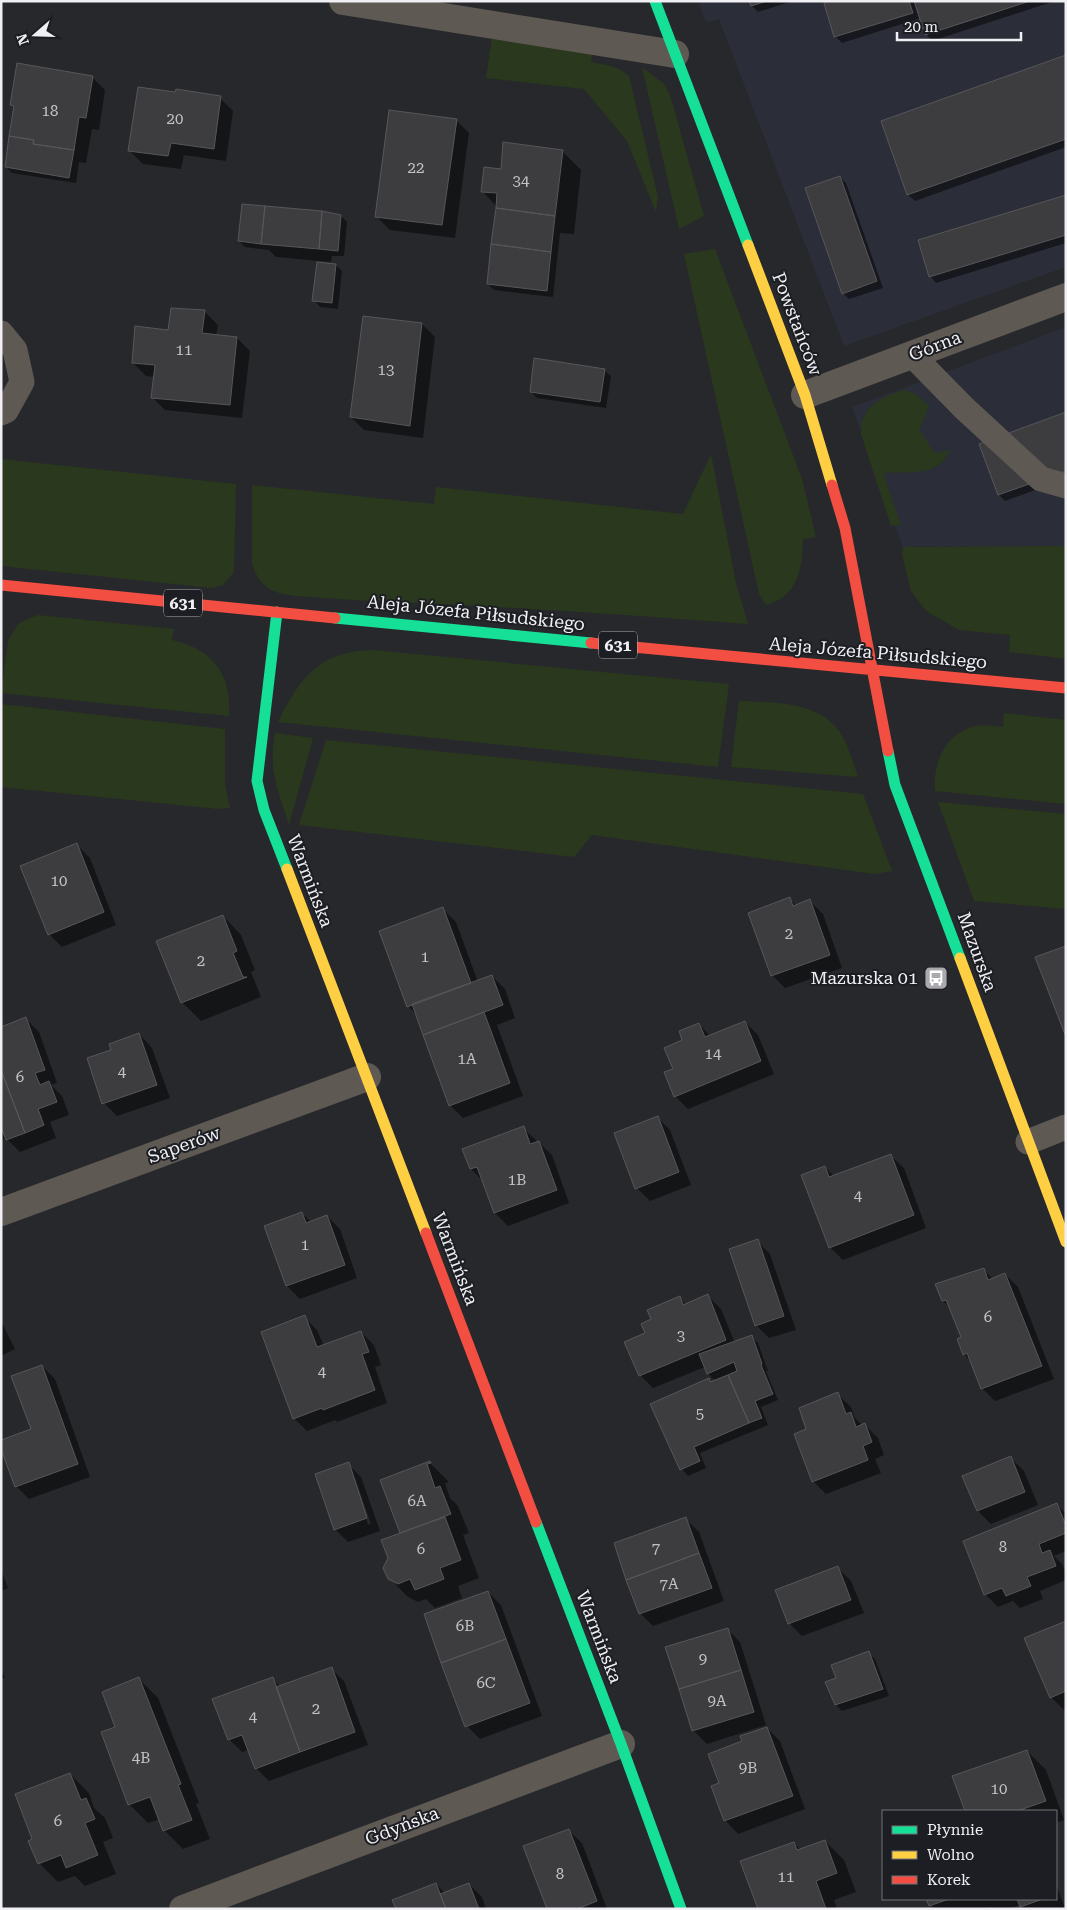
<svg xmlns="http://www.w3.org/2000/svg" width="1067" height="1910" viewBox="0 0 1067 1910" font-family="'Roboto Serif',serif">
<style>
.built{fill:#2b2e38}
.green{fill:#2a381d}
.shadow{fill:#0007;fill-rule:evenodd}
.building{fill:#3d3d40;stroke:#57575a}
.lines{fill:none;stroke-linecap:round;stroke-linejoin:round}
.lane{stroke:#5e5953;stroke-width:25}
.street{stroke:#5e5953;stroke-width:28}
.fast{stroke:#16e098;stroke-width:11}
.slow{stroke:#ffcf43;stroke-width:11}
.jam{stroke:#f24e42;stroke-width:11}
.labels{text-anchor:middle;stroke-width:4;stroke-linejoin:round;paint-order:stroke}
.number-label{font-size:15px;fill:#c3c3c7}
.shield{fill:#1c1e23;stroke:#b0b1b5;stroke-width:1}
.shield-label{font-size:16px;font-weight:bold;fill:#f0f0f4}
.street-label{font-size:18px;fill:#f0f0f4;stroke:#1c1e23}
.poi-label{font-size:18px;fill:#f0f0f4;stroke:#1c1e23;text-anchor:end}
</style>
<rect width="100%" height="100%" fill="#27282c"/>
<path class="built" d="M698,1h368v266l-222,79 -125,-327 -13,4z
M1066,327v219l-163,1 -51,-140z"/>
<path class="green" d="M492,37l100,17 -1,8c14,3 28,4 38,14l29,121 -2,15 -29,-71 -43,-52 -98,-11z
M642,67l22,17 6,11 34,121 -25,13z
M715,249l87,230 14,58 -13,2c-1,29 -4,57 -37,66l-7,-11 -75,-340z
M904,390c11,2 18,9 25,16l-10,24 16,23 15,-3c-12,28 -41,21 -67,23l18,52 -10,1 -30,-92c-1,-27 20,-37 43,-44z
M711,454l25,129 12,41c-109,-8 -218,-16 -327,-21 -36,-1 -73,-3 -110,-6 -12,-1 -26,-1 -37,-6 -13,-6 -19,-16 -22,-29v-77l182,19 2,-17 247,27z
M1,459l235,25 -2,88 -11,13 -11,3 -211,-22z
M1066,546v113l-57,-7 1,-17 -51,-5 -33,-19 -15,-20 -9,-37 1,-7z
M38,615l136,14 -2,11c41,9 60,35 57,76l-228,-23 7,-53 11,-17z
M373,650l356,34 -11,83 -440,-45c22,-45 42,-71 95,-72z
M739,701c37,2 87,-1 106,40 5,11 9,24 13,36l-127,-10z
M1,704l224,25v56l5,23 -12,1 -217,-22z
M1004,713l62,7v84l-131,-13c-3,-28 11,-58 40,-65 9,-2 19,0 28,1z
M275,733l38,5 -24,87c-11,-35 -21,-54 -14,-92z
M326,740l537,54 29,77 -17,3 -283,-39 -18,22 -275,-32z
M938,802l128,12v95l-92,-8z"/>
<path class="shadow" d="M750,1h43l-35,11 -6,-6z
M834,1h221l-123,40 -6,-7 -5,-16 -79,25 -7,-7z
M1066,56v91l-151,54 -7,-6 -26,-74z
M92,77l13,13 -6,40 -7,-1 -6,34 -7,-1 -3,21 -64,-10 -6,-6 9,-59 -4,-3z
M220,98l13,13 -7,50 -42,-6 -3,14 -38,-5 -13,-13z
M456,120l13,13 -14,105 -65,-8 -13,-13z
M562,151l19,19 -7,64 -14,-1 -7,64 -59,-7 -6,-6 9,-77 -14,-15z
M840,177l6,6 37,105 -34,11 -6,-6z
M1066,196v47l-130,40 -6,-7z
M341,216l6,6 -3,34h-12l-1,6 -55,-5 -7,-7 -24,-3 -6,-6z
M336,265l6,6 -4,38 -18,-2 -6,-7z
M172,309l33,3 13,13 -2,11 21,2 13,13 -8,67 -77,-8 -13,-13 3,-20 -9,-1 -13,-13 36,-32z
M422,324l13,13 -12,101 -59,-8 -13,-13z
M604,370l7,6 -5,32 -69,-10 -6,-6z
M1066,413v66l-61,22 -6,-6 -18,-51z
M77,845l13,13 26,67 -54,22 -13,-13z
M790,899l7,7 13,-5 13,13 19,54 -57,20 -13,-13z
M443,909l13,13 22,60 14,-6 13,13 10,29 -18,7 26,71 -60,22 -13,-13 -32,-89 -10,-10z
M223,916l18,19 14,35 -4,2 10,25 -60,24 -19,-19z
M26,1019l13,13 18,51 -6,2 11,11 7,19 -19,7 6,16 -36,14 -14,-14 -5,2v-112z
M745,1022l13,13 16,39 -86,35 -13,-13 -1,-27 10,-28 15,-17 11,12z
M139,1034l13,14 18,50 -53,18 -13,-13 8,-52z
M657,1117l13,13 21,55 -41,16 -13,-13z
M523,1128l29,27 17,48 -61,23 -13,-13 -12,-32 -12,-12z
M890,1155l14,13 22,60 -83,32 -13,-13 -5,-80 9,9z
M302,1213l9,9 16,-6 13,13 17,49 -57,21 -13,-13 -21,-59z
M757,1241l13,13 26,76 -27,8 -13,-13z
M983,1269l10,10 12,-5 13,13 36,92 -59,22 -13,-13 -10,-25 -8,-9 -2,-16 -11,-29 -8,-8z
M708,1296l13,13 14,34 17,-6 6,6 10,28h-2l12,29 -17,7 7,18 -68,28 6,15 -18,8 -6,-7 27,-89 3,3 22,-9 -1,-2 -19,8 -6,-7 -3,-6 -52,21 -13,-13 6,-41 6,-14 28,-22 6,7z
M304,1317l13,13 7,16 37,-14 13,13 7,20 -6,2 12,36 -50,19 -2,-2 -28,11 -13,-13z
M1,1321l14,28 -14,7z
M42,1366l13,13 35,98 -61,22 -13,-13 16,-56z
M837,1394l14,13 4,11 8,8 2,-1 13,13 6,17 -9,4 6,14 -55,21 -13,-13 -5,-51z
M1011,1458l13,13 14,34 -47,19 -13,-13 -14,-34z
M429,1462l20,20 -4,1 5,15 8,8 11,27 -6,2 16,43 -21,8 4,12 -27,10 -9,-9 -8,3 -10,-5 -19,-19 13,-44 -20,-54z
M348,1464l13,13 19,54 -32,11 -13,-13zM352,1478h3l16,46h-3z
M1057,1505l9,9v37l-12,5 8,8 4,9v7l-26,11 3,8 -23,9 -7,-7 -15,6 -13,-13z
M686,1519l13,13 25,69 -71,25 -13,-13z
M838,1568l13,13 13,32 -62,23 -13,-13z
M1,1570l7,18 -7,3z
M488,1592l13,13 41,111 -62,23 -13,-13z
M1066,1622v87l-2,1 -13,-13z
M727,1629l13,13 26,83 -59,19 -13,-13 -27,-83z
M868,1653l7,6 14,37 -47,15 -6,-6 2,-27z
M1,1668l4,10 -4,1z
M331,1668l13,13 24,64 -99,36 -13,-13 -7,-18 -7,2 -13,-13 43,-61 9,9z
M139,1679l19,19 41,105 -3,1 14,35 -27,10 -19,-19 -4,-11 -12,4 -19,-19 -12,-76z
M767,1728l13,13 25,68 -67,25 -13,-14 -5,-36 24,-42z
M1027,1751l19,19 18,50 -8,3v-12h-90l-12,-34z
M70,1774l19,19 5,15 11,10 8,20 -10,4 13,32 -31,12 -10,-10 -17,6 -19,-19 -5,-23z
M568,1830l14,13 25,66h-59z
M825,1841l19,19 12,32 -22,8 3,9h-78l35,-66 7,7z
M436,1884l9,9 24,-9 13,13 4,12h-89z
M1056,1884l9,25h-42l-3,-4 -12,4h-14l-2,-2 -6,2h-52l-6,-10h128z"/>
<path class="building" d="M749,1h18l-16,5z
M830,1h79l4,12 -79,24 -10,-34z
M914,1h116l-105,34z
M1066,55v84l-159,56 -26,-74z
M17,63l76,13 -7,42 -7,-1 -5,33 -41,-6 1,-4 -25,-4 5,-30 -4,-1z
M138,87l37,5 1,-3 45,7 -7,53 -43,-6 -3,13 -40,-5z
M389,110l68,9 -15,106 -67,-8z
M9,136l25,4 -1,4 41,6 -5,28 -64,-11z
M503,142l60,8 -8,66 -59,-8 1,-15 -16,-1 3,-25 17,2z
M840,176l37,105 -35,13 -37,-106z
M1066,195v40l-137,42 -11,-37z
M242,204l23,2 -4,38 -23,-3z
M265,206l57,5 -3,38 -58,-5z
M496,208l59,8 -4,36 -60,-8z
M322,211l19,4 -3,36 -19,-2z
M491,244l60,8 -4,39 -60,-7z
M317,262l19,2 -4,39 -20,-2z
M171,308l34,2 -3,23 35,4 -7,68 -79,-7 4,-33 -23,-2 3,-37 33,4z
M363,316l59,7 -12,103 -60,-9z
M534,358l71,11 -5,33 -70,-10z
M1066,412v59l-68,24 -19,-51z
M77,843l27,69 -56,23 -28,-69z
M790,897l3,9 17,-7 20,56 -59,21 -23,-63z
M443,907l28,76 -64,24 -28,-76z
M223,915l14,36 -4,2 10,24h4l-66,26 -25,-62z
M1066,946v91l-31,-80z
M492,975l11,30 -80,30 -11,-31z
M484,1012l26,71 -61,23 -26,-71z
M26,1017l19,53 -10,3 5,12 9,-4 8,21 -19,7 6,16 -19,8 -24,-63v-43z
M745,1021l16,40 -87,36 -10,-25 9,-3 -9,-21 18,-8 -3,-9 20,-8 6,14z
M139,1033l18,52 -55,19 -15,-46 24,-8 -2,-6z
M1,1070l24,63 -19,7 -5,-13z
M658,1116l21,56 -44,17 -21,-56z
M524,1126l6,18 9,-3 18,49 -63,23 -17,-46 -7,2 -8,-20z
M891,1154l23,61 -85,33 -28,-73 24,-9 4,11z
M302,1212l4,11 21,-8 18,50 -59,21 -22,-60z
M758,1239l26,77 -29,10 -26,-77z
M984,1268l4,12 17,-7 37,93 -61,23 -14,-36 -4,2 -6,-16 4,-2 -15,-37 -4,1 -7,-17z
M708,1294l18,46 -87,36 -15,-34 21,-9 -4,-9 10,-5 -4,-9 33,-14 3,9z
M305,1315l12,32 44,-16 8,21 -7,2 13,36 -52,20 -1,-2 -29,11 -32,-87z
M752,1335l10,29 -1,1 12,29 -18,7 7,17 -13,5 -21,-48 9,-4 -3,-9 -27,12 -8,-20z
M42,1365l36,99 -63,23 -14,-38v-9l30,-11 -20,-53z
M728,1375l21,48 -55,24 6,14 -20,9 -30,-66 59,-26 1,4z
M838,1392l8,22 5,-2 5,15 9,-4 7,19 -9,4 5,14 -56,22 -18,-48 12,-5 -7,-21z
M1011,1456l14,36 -48,19 -15,-35z
M430,1461l1,2 -4,1 8,24 5,-2 11,28 -51,19 -20,-53z
M349,1462l18,56 -33,12 -19,-56z
M1057,1503l9,23v7l-27,11 3,9 8,-3 6,16 -29,11 4,9 -25,10 -4,-8 -18,7 -21,-54z
M445,1517l16,43 -21,8 4,11 -29,11 -5,-11 -12,5 -10,-5 -5,-11 5,-10 -7,-18z
M686,1517l13,36 -73,27 -12,-37z
M699,1553l13,35 -73,26 -13,-34z
M838,1566l13,34 -63,24 -13,-34z
M488,1591l18,48 -65,24 -17,-49z
M1066,1621v70l-16,7 -26,-60z
M728,1628l13,42 -62,19 -14,-42z
M506,1639l24,64 -65,24 -24,-64z
M869,1651l14,38 -48,16 -10,-23 11,-4 -5,-13z
M332,1667l23,65 -55,20 -24,-65z
M741,1670l13,42 -62,19 -13,-42z
M139,1677l42,107 -3,1 14,35 -29,11 -13,-34 -22,8 -27,-73 14,-5 -13,-35z
M273,1677l27,75 -45,17 -13,-34 -14,5 -16,-41z
M767,1727l26,69 -69,25 -13,-35 8,-3 -11,-29 34,-13 -2,-5z
M1027,1750l19,51 -29,10h-52l-13,-35z
M70,1773l11,27 5,-2 9,21 -10,4 13,32 -32,13 -5,-13 -23,9 -10,-23 4,-2 -17,-45z
M569,1829l28,72 -20,8h-30l-24,-63z
M825,1840l12,33 -21,8 10,28h-68l-18,-48 54,-19 3,8z
M436,1883l10,26h-50l-4,-9z
M469,1883l10,26h-33l-6,-15z
M926,1899h23l-20,7z
M1017,1899h26l-23,8z"/>
<g class="lines">
<path class="lane" d="M1,333l14,17 7,32 -16,29 -5,2
M912,355l52,53 77,71 25,7
M1028,1142l38,-15"/>
<path class="street" d="M343,1l332,53
M805,395l261,-98
M1,1212l366,-135
M183,1909l438,-165"/>
<path class="fast" d="M655,1l93,244
M277,612l-20,169 7,29 23,59
M335,618l256,25
M888,751l7,34 65,173
M536,1522l85,222 60,165"/>
<path class="slow" d="M748,245l57,150 27,90
M287,869l139,364
M960,958l106,284"/>
<path class="jam" d="M832,485l13,43 43,223
M1,585l334,33
M591,643l475,45
M426,1233l110,289"/>
</g>
<defs>
<g id="bus-square" transform="scale(1.25)"><rect x="-9" y="-9" width="18" height="18" rx="4" fill="#aaaaae" stroke="#1c1e23"/><path d="M-5-6H5V4H4V6H2V4H-2V6H-4V4H-5ZM-3.5-4V0h7V-4ZM-3.5 1.2v1.5H-2V1.2ZM2 1.2v1.5H3.5V1.2Z" fill="#fff"/></g>
</defs>
<g fill-rule="evenodd">
<use href="#bus-square" x="936" y="978"/>
</g>
<g class="labels">
<g class="number-label">
<text x="50" y="116">18</text>
<text x="175" y="124">20</text>
<text x="416" y="173">22</text>
<text x="521" y="186">34</text>
<text x="184" y="355">11</text>
<text x="386" y="375">13</text>
<text x="59" y="886">10</text>
<text x="789" y="939">2</text>
<text x="425" y="962">1</text>
<text x="201" y="966">2</text>
<text x="713" y="1059">14</text>
<text x="467" y="1064">1A</text>
<text x="122" y="1077">4</text>
<text x="20" y="1082">6</text>
<text x="517" y="1185">1B</text>
<text x="858" y="1201">4</text>
<text x="305" y="1250">1</text>
<text x="988" y="1322">6</text>
<text x="681" y="1341">3</text>
<text x="322" y="1377">4</text>
<text x="700" y="1419">5</text>
<text x="417" y="1506">6A</text>
<text x="1003" y="1552">8</text>
<text x="656" y="1553">7</text>
<text x="421" y="1554">6</text>
<text x="669" y="1589">7A</text>
<text x="465" y="1631">6B</text>
<text x="703" y="1664">9</text>
<text x="486" y="1688">6C</text>
<text x="717" y="1706">9A</text>
<text x="316" y="1714">2</text>
<text x="253" y="1722">4</text>
<text x="141" y="1763">4B</text>
<text x="748" y="1773">9B</text>
<text x="999" y="1794">10</text>
<text x="58" y="1826">6</text>
<text x="560" y="1879">8</text>
<text x="786" y="1882">11</text>
</g>
<g class="shield">
<rect x="164" y="589.5" width="38" height="27" rx="4"/>
<rect x="599" y="631.5" width="38" height="27" rx="4"/>
</g>
<g class="shield-label">
<text x="183" y="609">631</text>
<text x="618" y="651">631</text>
</g>
<g class="street-label">
<text transform="translate(797 324) rotate(69)" y="6">Powstańców</text>
<text transform="translate(935 346) rotate(-21)" y="6">Górna</text>
<text transform="translate(476 613) rotate(6)" y="6">Aleja Józefa Piłsudskiego</text>
<text transform="translate(878 653) rotate(5)" y="6">Aleja Józefa Piłsudskiego</text>
<text transform="translate(310 881) rotate(69)" y="6">Warmińska</text>
<text transform="translate(977 952) rotate(70)" y="6">Mazurska</text>
<text transform="translate(184 1145) rotate(-20)" y="6">Saperów</text>
<text transform="translate(455 1259) rotate(69)" y="6">Warmińska</text>
<text transform="translate(599 1637) rotate(69)" y="6">Warmińska</text>
<text transform="translate(402 1826) rotate(-21)" y="6">Gdyńska</text>
</g>
<g class="poi-label">
<text x="918" y="984">Mazurska 01</text>
</g>
</g>
<rect width="1067" height="1910" fill="none" stroke="#f0f0f4" stroke-width="5"/>
<rect x="882" y="1810" width="175" height="90" fill="#1c1e23" stroke="#717277"/>
<rect x="892" y="1826" width="25" height="8" fill="#16e098" stroke="#717277"/>
<text x="927" y="1835" font-size="15" fill="#f0f0f4">Płynnie</text>
<rect x="892" y="1851" width="25" height="8" fill="#ffcf43" stroke="#717277"/>
<text x="927" y="1860" font-size="15" fill="#f0f0f4">Wolno</text>
<rect x="892" y="1876" width="25" height="8" fill="#f24e42" stroke="#717277"/>
<text x="927" y="1885" font-size="15" fill="#f0f0f4">Korek</text>
<g transform="translate(35 35) rotate(250)" stroke="#1c1e23" stroke-width="4" paint-order="stroke">
<path d="M0-4L9 19L0 12L-9 19Z" fill="#f0f0f4"/>
<text y="-8" font-size="14" font-weight="bold" text-anchor="middle" fill="#f0f0f4">N</text>
</g>
<path d="M897 32v8h124v-8" fill="none" stroke="#f0f0f4" stroke-width="2.5"/>
<text x="904" y="32" font-size="15" fill="#f0f0f4" stroke="#1c1e23" stroke-width="4" paint-order="stroke">20 m</text>
</svg>
